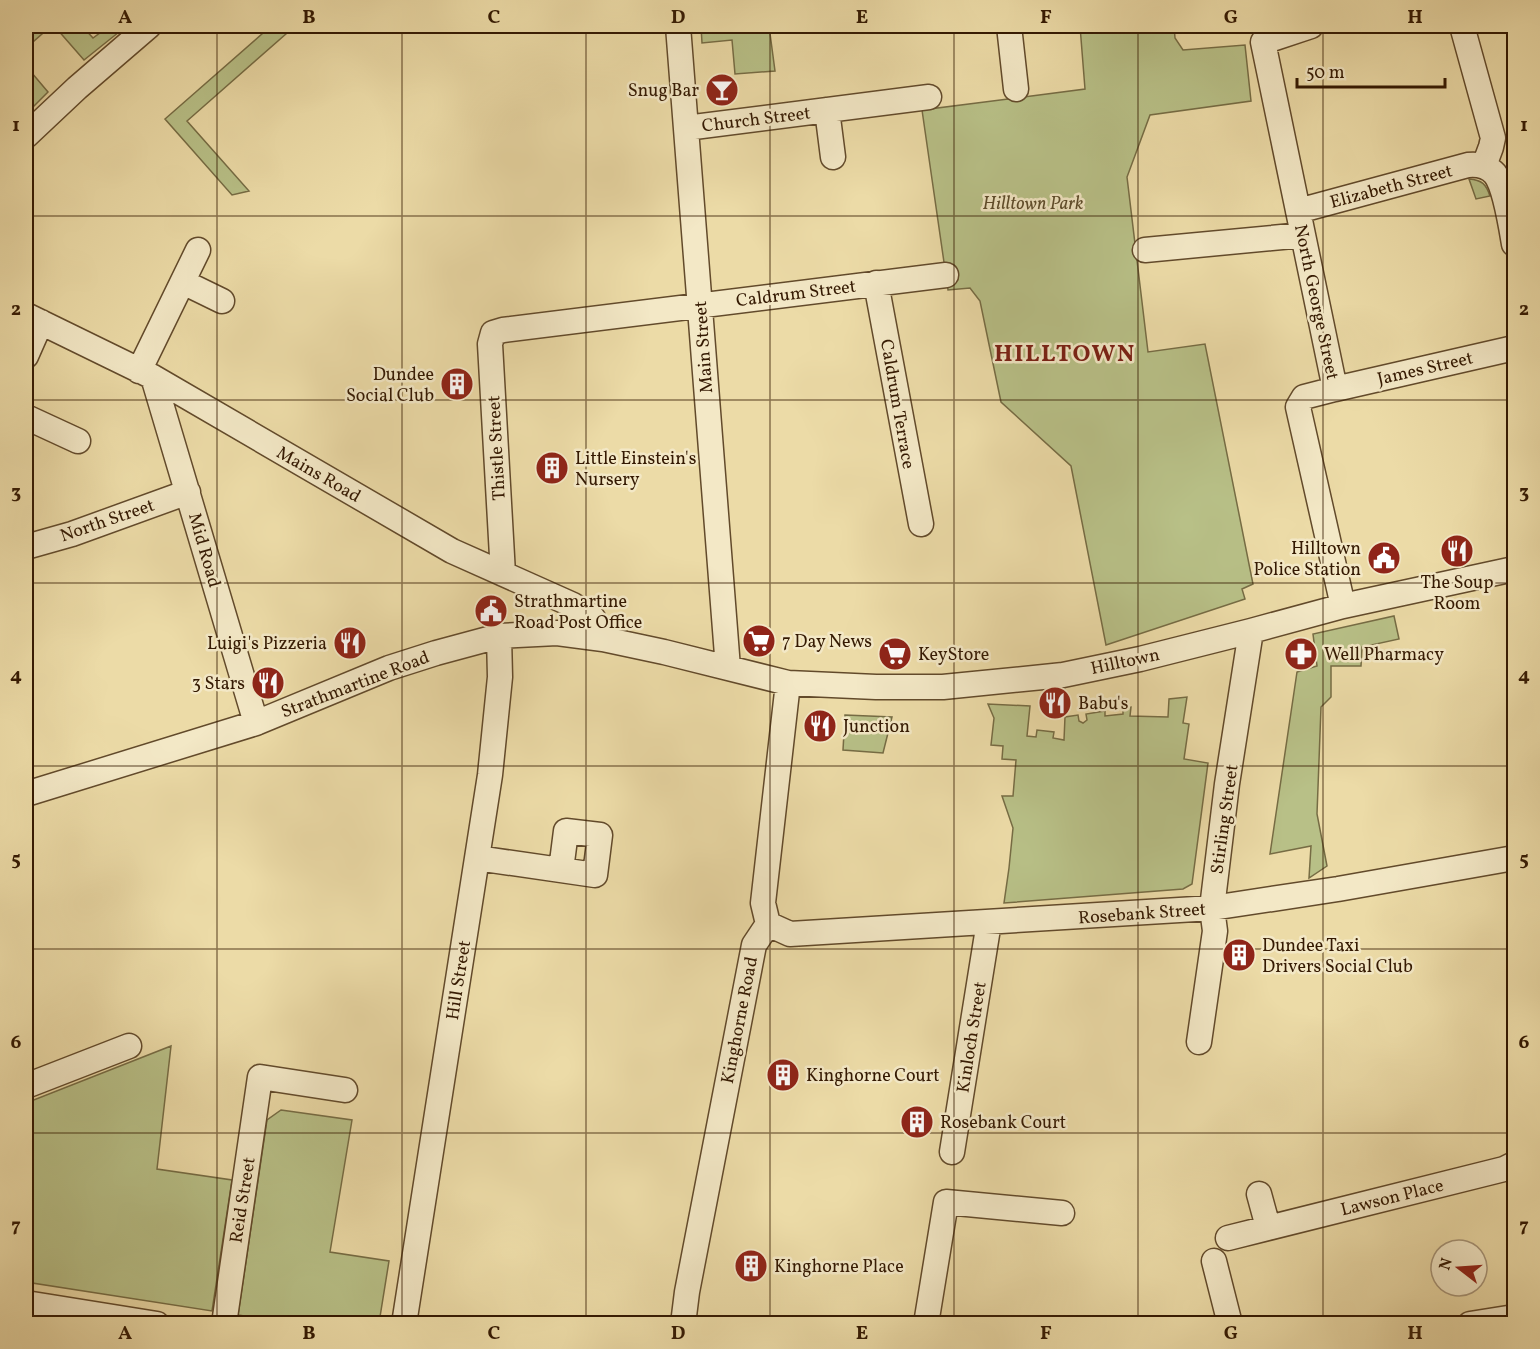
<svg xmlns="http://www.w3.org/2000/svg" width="1540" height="1349" viewBox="0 0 1540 1349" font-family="Vollkorn,serif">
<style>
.green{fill:#b8c087;stroke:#766c44;stroke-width:1.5}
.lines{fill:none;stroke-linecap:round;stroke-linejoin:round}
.minor-casing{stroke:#624a2b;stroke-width:27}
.minor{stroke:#f3e8c6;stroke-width:24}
.grid{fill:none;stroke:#341902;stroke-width:1.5;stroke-opacity:0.55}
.labels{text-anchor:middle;stroke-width:5;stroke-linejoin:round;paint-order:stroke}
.poi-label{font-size:18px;fill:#341902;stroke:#f3e8c6;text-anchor:start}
.street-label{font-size:18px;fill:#341902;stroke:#f3e8c6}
.park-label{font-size:18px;font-style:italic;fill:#5c4b2a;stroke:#f3e8c6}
.district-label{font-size:24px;font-weight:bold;letter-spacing:1.5px;fill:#7a1f14;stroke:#f3e8c6}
.neatline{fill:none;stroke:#341902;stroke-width:2}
.grid-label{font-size:20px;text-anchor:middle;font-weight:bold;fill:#341902}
</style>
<rect width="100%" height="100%" fill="#ecdba7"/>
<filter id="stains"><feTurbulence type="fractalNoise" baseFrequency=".00333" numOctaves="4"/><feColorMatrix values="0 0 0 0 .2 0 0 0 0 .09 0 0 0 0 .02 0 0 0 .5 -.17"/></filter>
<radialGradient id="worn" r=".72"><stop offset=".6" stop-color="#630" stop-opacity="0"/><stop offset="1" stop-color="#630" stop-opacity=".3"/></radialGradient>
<path class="green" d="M26,26h56l11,12 8,-6 -3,-4 4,-2h12l5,6 -35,28 -28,-32 -6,-1 -24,21z
M271,26h24l-108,95 62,70 -17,4 -67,-76z
M701,26h68l6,45 -40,3 -3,-34 -30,3z
M1080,26h94l1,12 8,12 62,-5 6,56 -101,14 -23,62 21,175 57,-8 48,240 -11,5 3,10 -139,46 -35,-179 -70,-64 -21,-101 -10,-13 -22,2 -26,-180 163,-21z
M26,66l22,26 -22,22z
M1469,179c13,1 17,5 21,17l-14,3z
M1394,616l5,23 -37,8 -1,19h-30v31l-10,10 -4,107 10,52 -18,12 2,-32 -41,8 27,-182 20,-6 -4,-32z
M1187,697l-4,26 6,1 -5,35 24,4 -16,121 -9,5 -179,14 5,-35 4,-40 -11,-32h11l3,-36 -14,-1 1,-13 -12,-1 3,-27 -6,-14 42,2 -3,30 9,1 1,-7 17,2 -1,6 11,2 1,-23 13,-2 1,6 4,2 4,-3 -1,-6 19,-3v5l18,-2v-6l8,-1 -1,9 38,1 1,-18z
M845,715l47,2 -9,36 -40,-3z
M171,1046l-14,123 75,11 -20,131 -186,-29v-179z
M281,1110l71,10 -22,132 59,9 -10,62h-88l-53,-8 29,-195z"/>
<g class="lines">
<g class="minor-casing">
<path id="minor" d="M678,26l50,642
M1009,26l7,63
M1311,26l-48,16 72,347 -31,8 -6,10 45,199
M1462,26l31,112 -2,9 -7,19
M827,110l6,47
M686,128l243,-31
M26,136l51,-48 72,-62
M1298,211l170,-46c10,-1 20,1 27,9 10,13 16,52 19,70
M1145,250l158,-15
M183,282l39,19
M876,283l45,241
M26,315l127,62 299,174 121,54 20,13 10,21
M26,356l15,-34
M139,371l59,-121
M153,377l103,346
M1335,389l179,-41
M26,417l52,24
M26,547l46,-13 116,-42
M503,574l-13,-230 3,-11 10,-3 443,-55
M26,794l230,-71 133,-55 47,-15 63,-17 58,-3 46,6 61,13 124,31 88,4h67l120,-12 77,-16 111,-28 92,-25 171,-37
M477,858l118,17 5,-40 -34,-4 -5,39
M768,924l22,10 422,-26 126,-19 176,-31
M1199,1042l16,-111 -3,-23 15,-124 24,-153
M26,1086l103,-40
M952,1152l37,-230
M1259,1194l9,33
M1228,1238l276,-69 10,-5
M1214,1261l16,63
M26,1303l131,21
M224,1324l36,-247 85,13
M404,1324l86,-549 10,-98 -1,-41
M683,1324l4,-32 67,-347 14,-21 -5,-21 25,-220
M926,1324l20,-122 116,11
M1470,1324l44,-7"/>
</g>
<use href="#minor" class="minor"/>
</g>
<path class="grid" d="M217,26v1298M402,26v1298M586,26v1298M770,26v1298M954,26v1298M1138,26v1298M1323,26v1298M26,216h1488M26,400h1488M26,583h1488M26,766h1488M26,949h1488M26,1133h1488"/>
<defs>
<g id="bar-disc" transform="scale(1.725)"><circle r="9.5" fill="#8f2418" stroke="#f3e8c6"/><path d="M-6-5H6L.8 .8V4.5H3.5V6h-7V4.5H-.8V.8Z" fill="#fff"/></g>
<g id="building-disc" transform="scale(1.725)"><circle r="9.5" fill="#8f2418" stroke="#f3e8c6"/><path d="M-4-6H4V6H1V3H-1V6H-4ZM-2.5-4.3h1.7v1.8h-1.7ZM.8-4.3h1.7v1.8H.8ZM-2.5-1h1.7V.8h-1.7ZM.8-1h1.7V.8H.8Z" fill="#fff"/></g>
<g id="restaurant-disc" transform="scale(1.725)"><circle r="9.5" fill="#8f2418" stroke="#f3e8c6"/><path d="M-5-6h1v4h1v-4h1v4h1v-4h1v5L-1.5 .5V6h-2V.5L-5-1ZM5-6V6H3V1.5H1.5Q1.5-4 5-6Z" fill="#fff"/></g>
<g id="civic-disc" transform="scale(1.725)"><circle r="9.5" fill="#8f2418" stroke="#f3e8c6"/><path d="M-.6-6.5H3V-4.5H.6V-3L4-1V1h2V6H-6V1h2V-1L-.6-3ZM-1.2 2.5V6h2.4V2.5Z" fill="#fff"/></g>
<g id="supermarket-disc" transform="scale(1.725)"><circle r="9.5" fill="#8f2418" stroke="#f3e8c6"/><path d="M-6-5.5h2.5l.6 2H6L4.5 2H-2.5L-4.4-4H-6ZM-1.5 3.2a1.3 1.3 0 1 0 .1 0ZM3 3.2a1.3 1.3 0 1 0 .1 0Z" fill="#fff"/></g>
<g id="pharmacy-disc" transform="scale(1.725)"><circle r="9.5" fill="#8f2418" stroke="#f3e8c6"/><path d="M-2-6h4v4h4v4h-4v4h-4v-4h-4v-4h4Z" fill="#fff"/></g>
</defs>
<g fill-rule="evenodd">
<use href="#bar-disc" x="722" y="90"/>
<use href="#building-disc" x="457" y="384"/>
<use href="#building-disc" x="552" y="468"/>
<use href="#restaurant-disc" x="1457" y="551"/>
<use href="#civic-disc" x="1384" y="558"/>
<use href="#civic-disc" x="491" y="611"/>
<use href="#supermarket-disc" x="759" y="641"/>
<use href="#restaurant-disc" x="350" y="643"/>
<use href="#supermarket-disc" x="895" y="654"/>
<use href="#pharmacy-disc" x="1301" y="654"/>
<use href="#restaurant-disc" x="268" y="683"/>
<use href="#restaurant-disc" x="1055" y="703"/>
<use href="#restaurant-disc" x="820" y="726"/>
<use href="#building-disc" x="1239" y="955"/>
<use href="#building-disc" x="783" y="1075"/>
<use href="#building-disc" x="917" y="1122"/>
<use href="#building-disc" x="751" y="1266"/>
</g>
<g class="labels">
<g class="poi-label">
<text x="699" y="96" text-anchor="end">Snug Bar</text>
<text x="434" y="380" text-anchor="end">Dundee<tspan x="434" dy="21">Social Club</tspan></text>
<text x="575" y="464">Little Einstein's<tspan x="575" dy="21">Nursery</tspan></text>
<text x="1361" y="554" text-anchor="end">Hilltown<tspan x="1361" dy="21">Police Station</tspan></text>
<text x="1457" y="588" text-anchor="middle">The Soup<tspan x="1457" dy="21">Room</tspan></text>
<text x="514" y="607">Strathmartine<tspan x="514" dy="21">Road Post Office</tspan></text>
<text x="782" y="647">7 Day News</text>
<text x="327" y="649" text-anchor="end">Luigi's Pizzeria</text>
<text x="918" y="660">KeyStore</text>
<text x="1324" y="660">Well Pharmacy</text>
<text x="245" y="689" text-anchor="end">3 Stars</text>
<text x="1078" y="709">Babu's</text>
<text x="843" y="732">Junction</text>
<text x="1262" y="951">Dundee Taxi<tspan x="1262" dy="21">Drivers Social Club</tspan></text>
<text x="806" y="1081">Kinghorne Court</text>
<text x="940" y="1128">Rosebank Court</text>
<text x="774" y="1272">Kinghorne Place</text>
</g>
<g class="street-label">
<text transform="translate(756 119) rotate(-7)" y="6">Church Street</text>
<text transform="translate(1391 186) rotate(-15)" y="6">Elizabeth Street</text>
<text transform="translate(796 293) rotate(-7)" y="6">Caldrum Street</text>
<text transform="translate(1317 302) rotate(78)" y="6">North George Street</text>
<text transform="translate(703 347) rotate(-94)" y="6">Main Street</text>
<text transform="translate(1425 368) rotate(-13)" y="6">James Street</text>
<text transform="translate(898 404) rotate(80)" y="6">Caldrum Terrace</text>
<text transform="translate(496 448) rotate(-93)" y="6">Thistle Street</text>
<text transform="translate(319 474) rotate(30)" y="6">Mains Road</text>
<text transform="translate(107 520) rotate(-19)" y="6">North Street</text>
<text transform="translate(205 550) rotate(74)" y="6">Mid Road</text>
<text transform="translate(1125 661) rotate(-12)" y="6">Hilltown</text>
<text transform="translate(355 684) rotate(-21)" y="6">Strathmartine Road</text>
<text transform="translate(1224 819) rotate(-82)" y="6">Stirling Street</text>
<text transform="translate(1142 913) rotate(-4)" y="6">Rosebank Street</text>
<text transform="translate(458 980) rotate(-81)" y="6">Hill Street</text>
<text transform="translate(739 1020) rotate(-79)" y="6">Kinghorne Road</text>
<text transform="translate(971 1037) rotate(-81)" y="6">Kinloch Street</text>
<text transform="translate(1392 1197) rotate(-14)" y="6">Lawson Place</text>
<text transform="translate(242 1200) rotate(-81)" y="6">Reid Street</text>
</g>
<g class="park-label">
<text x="1033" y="209">Hilltown Park</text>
</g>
<g class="district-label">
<text x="1065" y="361">HILLTOWN</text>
</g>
</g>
<rect width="1540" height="1349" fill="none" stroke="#ecdba7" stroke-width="66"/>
<g transform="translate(1459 1268) rotate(287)"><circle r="28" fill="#f3e8c6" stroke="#a79578" stroke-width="1.5"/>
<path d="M0-4.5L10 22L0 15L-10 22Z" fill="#8f2418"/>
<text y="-9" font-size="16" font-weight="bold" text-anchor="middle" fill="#341902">N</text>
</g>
<path d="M1297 78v9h148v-9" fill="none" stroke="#341902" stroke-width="3"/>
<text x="1306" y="78" font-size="18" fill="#341902" stroke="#f3e8c6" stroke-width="4.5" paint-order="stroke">50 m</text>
<rect x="33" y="33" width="1474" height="1283" class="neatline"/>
<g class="grid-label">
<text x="125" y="23">A</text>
<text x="309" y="23">B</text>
<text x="494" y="23">C</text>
<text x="678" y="23">D</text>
<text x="862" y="23">E</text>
<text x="1046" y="23">F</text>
<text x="1231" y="23">G</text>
<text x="1415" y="23">H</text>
<text x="16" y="131">1</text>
<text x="1524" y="131">1</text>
<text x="16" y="315">2</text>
<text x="1524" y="315">2</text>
<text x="16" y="498">3</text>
<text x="1524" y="498">3</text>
<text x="16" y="681">4</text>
<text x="1524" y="681">4</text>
<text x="16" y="865">5</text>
<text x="1524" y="865">5</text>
<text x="16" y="1048">6</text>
<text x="1524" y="1048">6</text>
<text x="16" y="1231">7</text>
<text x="1524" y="1231">7</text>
<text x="125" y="1339">A</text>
<text x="309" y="1339">B</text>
<text x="494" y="1339">C</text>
<text x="678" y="1339">D</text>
<text x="862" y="1339">E</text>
<text x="1046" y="1339">F</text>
<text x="1231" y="1339">G</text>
<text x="1415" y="1339">H</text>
</g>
<rect width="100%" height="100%" filter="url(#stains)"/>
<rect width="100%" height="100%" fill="url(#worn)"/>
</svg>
